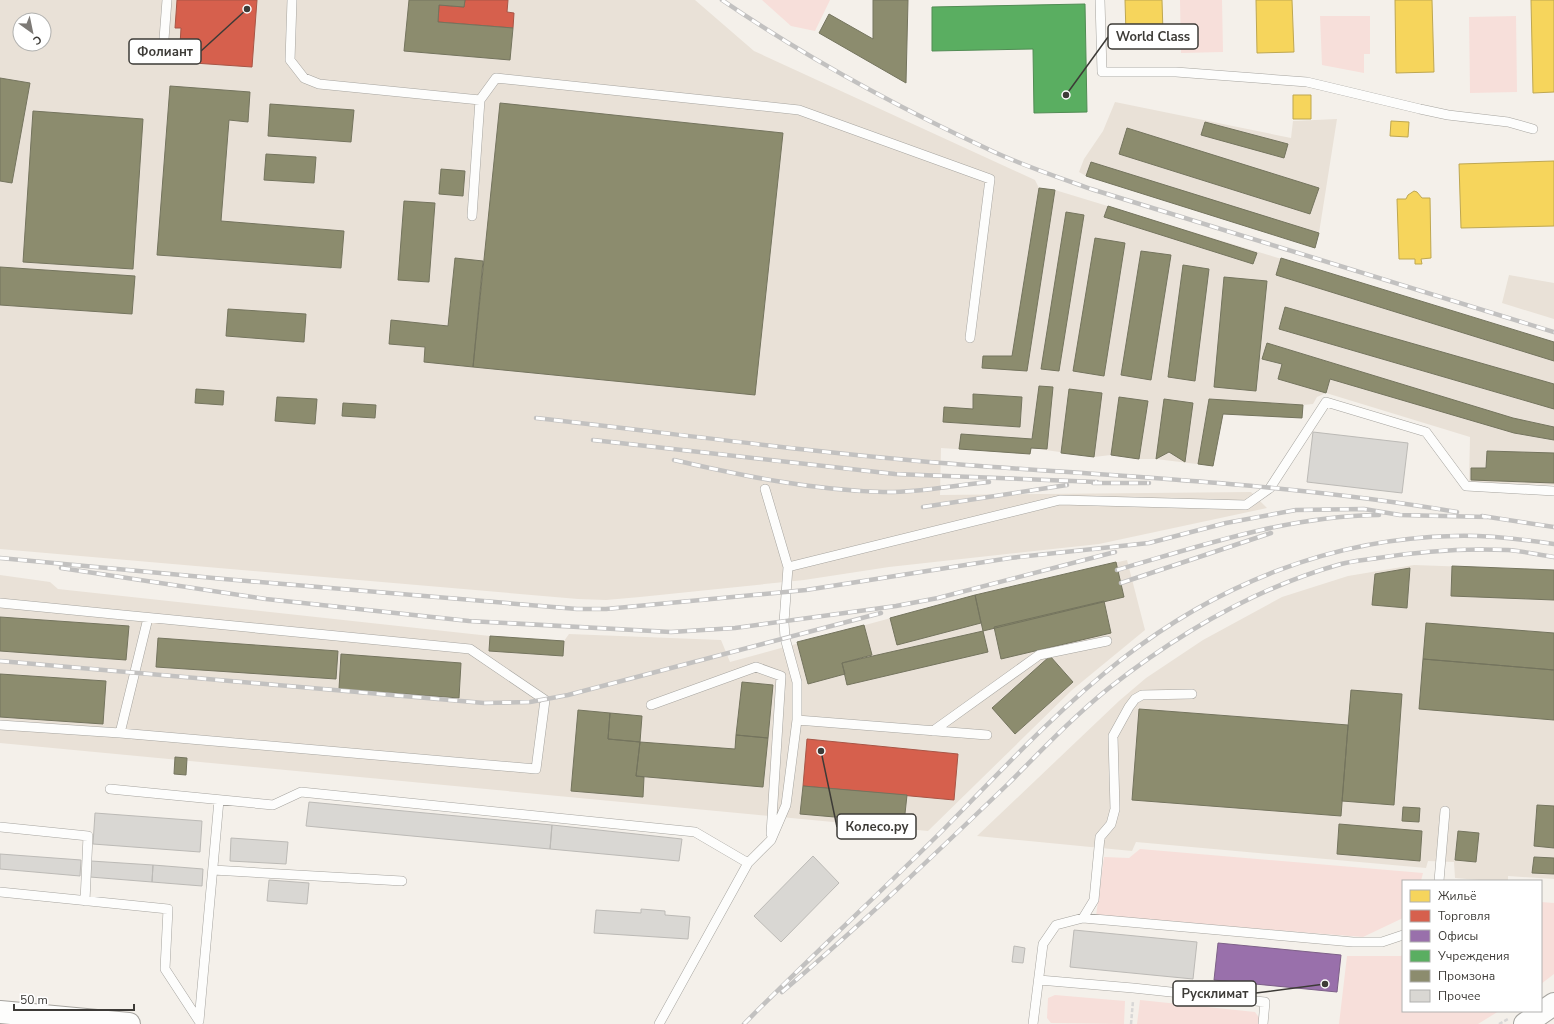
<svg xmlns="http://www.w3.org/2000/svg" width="1554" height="1024" viewBox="0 0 1554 1024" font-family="'Nunito Sans',sans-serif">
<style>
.built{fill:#e9e1d7;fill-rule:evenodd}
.green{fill:#f7dfda}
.homes{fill:#f6d55c;stroke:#bea751}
.shops{fill:#d6604d;stroke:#a85546}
.offices{fill:#9970ab;stroke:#7d6088}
.public{fill:#5aae61;stroke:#518c54}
.industry{fill:#8c8c6e;stroke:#74745e}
.building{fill:#d9d7d3;stroke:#bcbab6}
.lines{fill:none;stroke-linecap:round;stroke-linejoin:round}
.service-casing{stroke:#a6a49f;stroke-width:10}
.secondary-casing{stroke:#a6a49f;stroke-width:24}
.path{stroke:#d8d7d6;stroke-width:2.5;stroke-dasharray:4 2;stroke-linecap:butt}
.service{stroke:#fdfdfc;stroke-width:9}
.secondary{stroke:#fdfdfc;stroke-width:22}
.rail-casing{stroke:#c2c1c0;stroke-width:4.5}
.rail{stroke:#fff;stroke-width:3;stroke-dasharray:9;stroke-linecap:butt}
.leader{fill:none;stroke:#3d3b37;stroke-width:1.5}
.callout-dot{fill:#3d3b37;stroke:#fff;stroke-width:1.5}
.callout{fill:#fff;stroke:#3d3b37;stroke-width:1.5}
.callout-label{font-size:13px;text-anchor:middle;font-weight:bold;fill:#3d3b37}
</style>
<rect width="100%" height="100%" fill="#f4f0ea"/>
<path class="built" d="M0,0h695l59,51 281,129 4,8 16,2 499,152v143l-85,-3 1,-45 -144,-44 -9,4 -4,7 -10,1 -1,13 -79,-4 -10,52 -57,-7h-17l-28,-4 -17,2 -62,-9 -2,6 -89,-6 -1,47 311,-3 16,16 -168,36 -210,23 -85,13 -164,17 -34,3 -28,-1 -578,-50zM20,20h24v24h-24z
M1115,102l176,36 2,-17 44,-2 -18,114 -4,15 -229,-72 -7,-4 5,-13 19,-28z
M1509,275l45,8v36l-52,-16z
M1127,560l18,70 -73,60 -144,141 -928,-88v-168l50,7 8,7 432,47 74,5 5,-7 152,6 9,22 245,-67z
M1414,565l140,5v309l-46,-3v5h-18l-35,-3 -1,-16 -26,-1 -2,7 -290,-26 -4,9 -155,-15 142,-135 27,-23 57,-38 79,-43 66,-21z"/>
<path class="green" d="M762,0h68l-15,31 -24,-5z
M1180,0h42l1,52 -42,1z
M1320,16h50v38h-6v19l-42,-8z
M1516,16l1,76 -47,1 -1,-76z
M1140,849l283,24 -2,8h-18v37l-40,19 -267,-21 8,-59 25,1z
M1541,902l13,1v71l-13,10z
M1403,954v57h96l-21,13h-139l8,-68h54z
M1055,995l70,6 -1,23 -73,-1 -4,-5 1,-20z
M1140,1000l115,12 5,7v5h-123z"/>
<path class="homes" d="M1125,0h37l1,33 -37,1z
M1256,0h36l2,52 -37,1z
M1395,0h37l2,72 -38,1z
M1531,0h23v92l-21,1z
M1293,95h18v24h-18z
M1391,121l18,1 -1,15 -18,-1z
M1554,161v65l-93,2 -2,-64z
M1414,191l3,1 5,6h8l1,60 -10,1 1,5h-7v-5h-16l-2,-60h9l2,-4z"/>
<path class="shops" d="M177,0h80l-5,67 -58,-4 1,-17 -15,-1 1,-17h-6z
M465,0h43l-1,12 7,1 -1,15 -75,-6 1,-17 25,2z
M807,739l151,15 -4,46 -151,-14z"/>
<path class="offices" d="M1218,943l123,12 -4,37 -123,-12z"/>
<path class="public" d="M1085,4l2,108 -53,1 -1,-64 -101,2v-44z"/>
<path class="industry" d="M409,0h56l-1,7 -25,-2 -1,17 75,6 -3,32 -106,-9z
M873,0h35l-2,83 -87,-50 10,-19 44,25z
M0,78l30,5 -18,100 -12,-2z
M170,86l80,6 -2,30 -19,-2 -8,101 123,10 -3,37 -184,-13z
M500,103l283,30 -28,262 -282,-28z
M270,104l84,6 -3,32 -83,-6z
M33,111l110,8 -10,150 -110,-7z
M1205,122l83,22 -4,14 -83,-23z
M1127,128l192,60 -9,26 -191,-60z
M266,154l50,3 -2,26 -50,-3z
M1091,162l228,71 -4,15 -229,-72z
M441,169l24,2 -2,25 -24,-2z
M1039,188l16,2 -28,181 -45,-3 1,-12h29z
M404,201l31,2 -6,79 -31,-2z
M1108,206l149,47 -4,11 -149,-47z
M1066,212l18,3 -25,156 -18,-2z
M1095,238l30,5 -21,133 -31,-5z
M1141,251l30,4 -20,125 -30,-5z
M455,258l28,3 -10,106 -49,-5 1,-15 -36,-3 2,-24 57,6z
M1281,258l273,84v19l-278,-86z
M1183,265l26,4 -14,112 -27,-4z
M0,267l135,9 -3,38 -132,-9z
M1224,277l43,4 -11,110 -42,-4z
M1285,307l269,77v25l-275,-80z
M228,309l78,5 -2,28 -78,-6z
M1267,343l246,75 41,9v13l-40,-7 -184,-54 -4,14 -48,-14 4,-15 -20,-5z
M1039,386l14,1 -6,62 -16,-1 -1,6 -71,-5 2,-15 71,5z
M196,389l28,2 -1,14 -28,-2z
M1069,389l33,4 -8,64 -33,-4z
M973,394l49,3 -2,30 -77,-5 1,-15 29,2z
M277,397l40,2 -2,25 -40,-3z
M1119,397l29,4 -9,58 -28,-4z
M1164,399l29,4 -8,59 -16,-10 -13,7z
M1209,399l94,6 -1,13 -79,-4 -10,52 -15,-2z
M343,403l33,2 -1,13 -33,-2z
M1487,451l67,2v30l-83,-3v-12h15z
M1116,562l8,35 -141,34 -8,-36z
M1452,566l102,4v30l-103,-4z
M1410,568l-3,40 -35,-3 3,-31z
M975,595l6,28 -84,22 -7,-27z
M1104,601l7,32 -110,26 -7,-32z
M0,617l129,9 -3,34 -126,-9z
M1426,623l128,10v37l-131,-11z
M864,625l8,30 -30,8 3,11 -37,10 -11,-42z
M983,631l5,21 -141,33 -5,-22z
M490,636l74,5 -1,15 -74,-5z
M158,638l180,13 -2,28 -180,-12z
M341,654l120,9 -2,35 -120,-9z
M1050,656l23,26 -58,52 -23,-26z
M1423,659l131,11v50l-135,-11z
M0,674l106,7 -3,43 -103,-7z
M742,682l31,3 -5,53 -32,-3z
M1351,690l51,4 -8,111 -52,-4z
M1139,709l209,16 -7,91 -209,-16z
M578,710l32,3 -2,26 32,3 -4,34 8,1 -1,20 -72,-6z
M610,713l32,3 -2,26 -32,-3z
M736,735l32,3 -5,49 -127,-11 4,-34 95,7z
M175,757l12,1 -1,17 -12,-1z
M803,786l104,9 -3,28 -104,-9z
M1537,805l17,1v42l-20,-2z
M1403,807l17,1 -1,14 -17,-1z
M1339,824l83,7 -2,30 -83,-7z
M1458,831l21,2 -3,29 -21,-2z
M1534,857l20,1v16l-22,-1z"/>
<path class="building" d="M1313,432l95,11 -6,50 -95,-11z
M309,802l243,23 -2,24 -244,-23z
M95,813l107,8 -2,31 -107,-8z
M552,825l130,14 -3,22 -129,-12z
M231,838l57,4 -2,22 -56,-3z
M0,854l81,6 -1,16 -80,-7z
M813,856l26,27 -58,59 -27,-26z
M91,861l62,4 -1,17 -62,-5z
M153,865l50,4 -1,17 -50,-4z
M269,880l40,3 -2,21 -40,-3z
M641,909l24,2v4l25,2 -2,22 -94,-6 2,-23 45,3z
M1074,930l123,12 -4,37 -123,-12z
M1014,946l11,2 -2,15 -11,-1z"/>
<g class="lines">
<g class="service-casing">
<path id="service" d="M292,0l-2,60 14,18 15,6 161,16 -8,116
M1100,0l2,72h74l131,10 113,27 28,6 60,7 25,7
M163,52l4,-52
M480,100l16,-22 303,32 191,69 -20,159
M765,489l23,78
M0,603l470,46 75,51 -9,69 -416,-36 -120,-8
M651,705l105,-38 25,9 -10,158
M797,720l190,15
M933,731l106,-76 68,-14
M120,733l28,-115
M110,789l163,16 28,-13 394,40 53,31
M0,827l88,9 -3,65
M213,870l189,11
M1439,881l6,-70
M0,892l168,17 -3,60 34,52
M1083,918l11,-18 6,-63 11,-13 4,-15 -2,-73 16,-29 6,-8 7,-4 50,-1
M1039,980l94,8 132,14 -2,22
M199,1021l20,-221
M659,1024l89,-161 23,-23 15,-35 11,-85v-38l-12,-44 -1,-16 4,-55 272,-67 186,5 24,-17 56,-86 100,30 40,54 88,5
M1033,1024l10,-80 13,-19 27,-7 270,24h29l21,-7"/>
</g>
<g class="secondary-casing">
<path id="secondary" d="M0,1012l129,12
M1525,1024l29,-20"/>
</g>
<path class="path" d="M1131,1024l2,-23
M1499,1024l9,-5"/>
<use href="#service" class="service"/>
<use href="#secondary" class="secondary"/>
<g class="rail-casing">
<path id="rail" d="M722,0c85,58 177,108 270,151 32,15 66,26 99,38l463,143
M536,418c143,16 286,36 430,47 164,12 328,19 491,47
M593,440l302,34 202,8
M674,460c69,16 138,30 209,32 35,1 71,-7 106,-10
M1093,483h56
M923,507l144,-22
M1482,516l72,11
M0,558l224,21 353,30h29l200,-19 204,-32 139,-15 77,-20 70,-13 68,-1 36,6 87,2
M61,568l205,31 203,22 202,11 64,-4 161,-22 42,-8 177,-46
M1117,570c86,-25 171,-54 262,-55
M1121,583l150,-50
M0,661l484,42 46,-1 38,-7 313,-82
M782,992c78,-66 152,-137 226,-208 33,-33 65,-67 101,-96 70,-55 146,-100 232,-124 12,-3 25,-4 37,-6 43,-7 87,-10 130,-8 15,1 31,5 46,7
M744,1024c65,-66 133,-128 199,-194 57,-58 114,-120 179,-171 96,-75 211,-121 333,-123 33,-1 66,3 99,8"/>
</g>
<use href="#rail" class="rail"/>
</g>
<path class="leader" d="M1066 95L1108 37M247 9L201 51M821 751L837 827M1325 984L1256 993"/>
<g class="callout-dot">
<circle cx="1066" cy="95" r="4"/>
<circle cx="247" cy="9" r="4"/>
<circle cx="821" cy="751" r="4"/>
<circle cx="1325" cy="984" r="4"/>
</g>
<g class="callout">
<rect x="1108" y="24" width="90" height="25" rx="4"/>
<rect x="129" y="39" width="72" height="25" rx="4"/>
<rect x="837" y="814" width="79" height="25" rx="4"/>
<rect x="1173" y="981" width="83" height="25" rx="4"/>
</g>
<g class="callout-label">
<text x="1153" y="41">World Class</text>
<text x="165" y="56">Фолиант</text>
<text x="877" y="831">Колесо.ру</text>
<text x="1215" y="998">Русклимат</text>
</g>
<rect x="1402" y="880" width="140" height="132" fill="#ffffff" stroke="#b1b1af"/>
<rect x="1410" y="890" width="20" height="12" fill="#f6d55c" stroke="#b1b1af"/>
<text x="1438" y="900" font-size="12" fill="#3d3b37">Жильё</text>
<rect x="1410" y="910" width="20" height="12" fill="#d6604d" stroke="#b1b1af"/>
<text x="1438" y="920" font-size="12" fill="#3d3b37">Торговля</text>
<rect x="1410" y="930" width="20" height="12" fill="#9970ab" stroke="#b1b1af"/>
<text x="1438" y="940" font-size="12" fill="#3d3b37">Офисы</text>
<rect x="1410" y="950" width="20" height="12" fill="#5aae61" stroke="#b1b1af"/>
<text x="1438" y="960" font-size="12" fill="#3d3b37">Учреждения</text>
<rect x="1410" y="970" width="20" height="12" fill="#8c8c6e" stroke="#b1b1af"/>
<text x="1438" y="980" font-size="12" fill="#3d3b37">Промзона</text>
<rect x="1410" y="990" width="20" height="12" fill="#d9d7d3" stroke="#b1b1af"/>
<text x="1438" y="1000" font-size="12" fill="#3d3b37">Прочее</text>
<g transform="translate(32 32) rotate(147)"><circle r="19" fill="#ffffff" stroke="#b1b1af"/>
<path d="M0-3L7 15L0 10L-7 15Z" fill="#7d7a76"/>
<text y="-6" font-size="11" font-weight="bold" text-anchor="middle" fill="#3d3b37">С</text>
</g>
<path d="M14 1004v6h120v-6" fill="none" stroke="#3d3b37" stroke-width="2"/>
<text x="20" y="1004" font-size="12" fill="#3d3b37" stroke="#ffffff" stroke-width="3" paint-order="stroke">50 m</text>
</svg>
